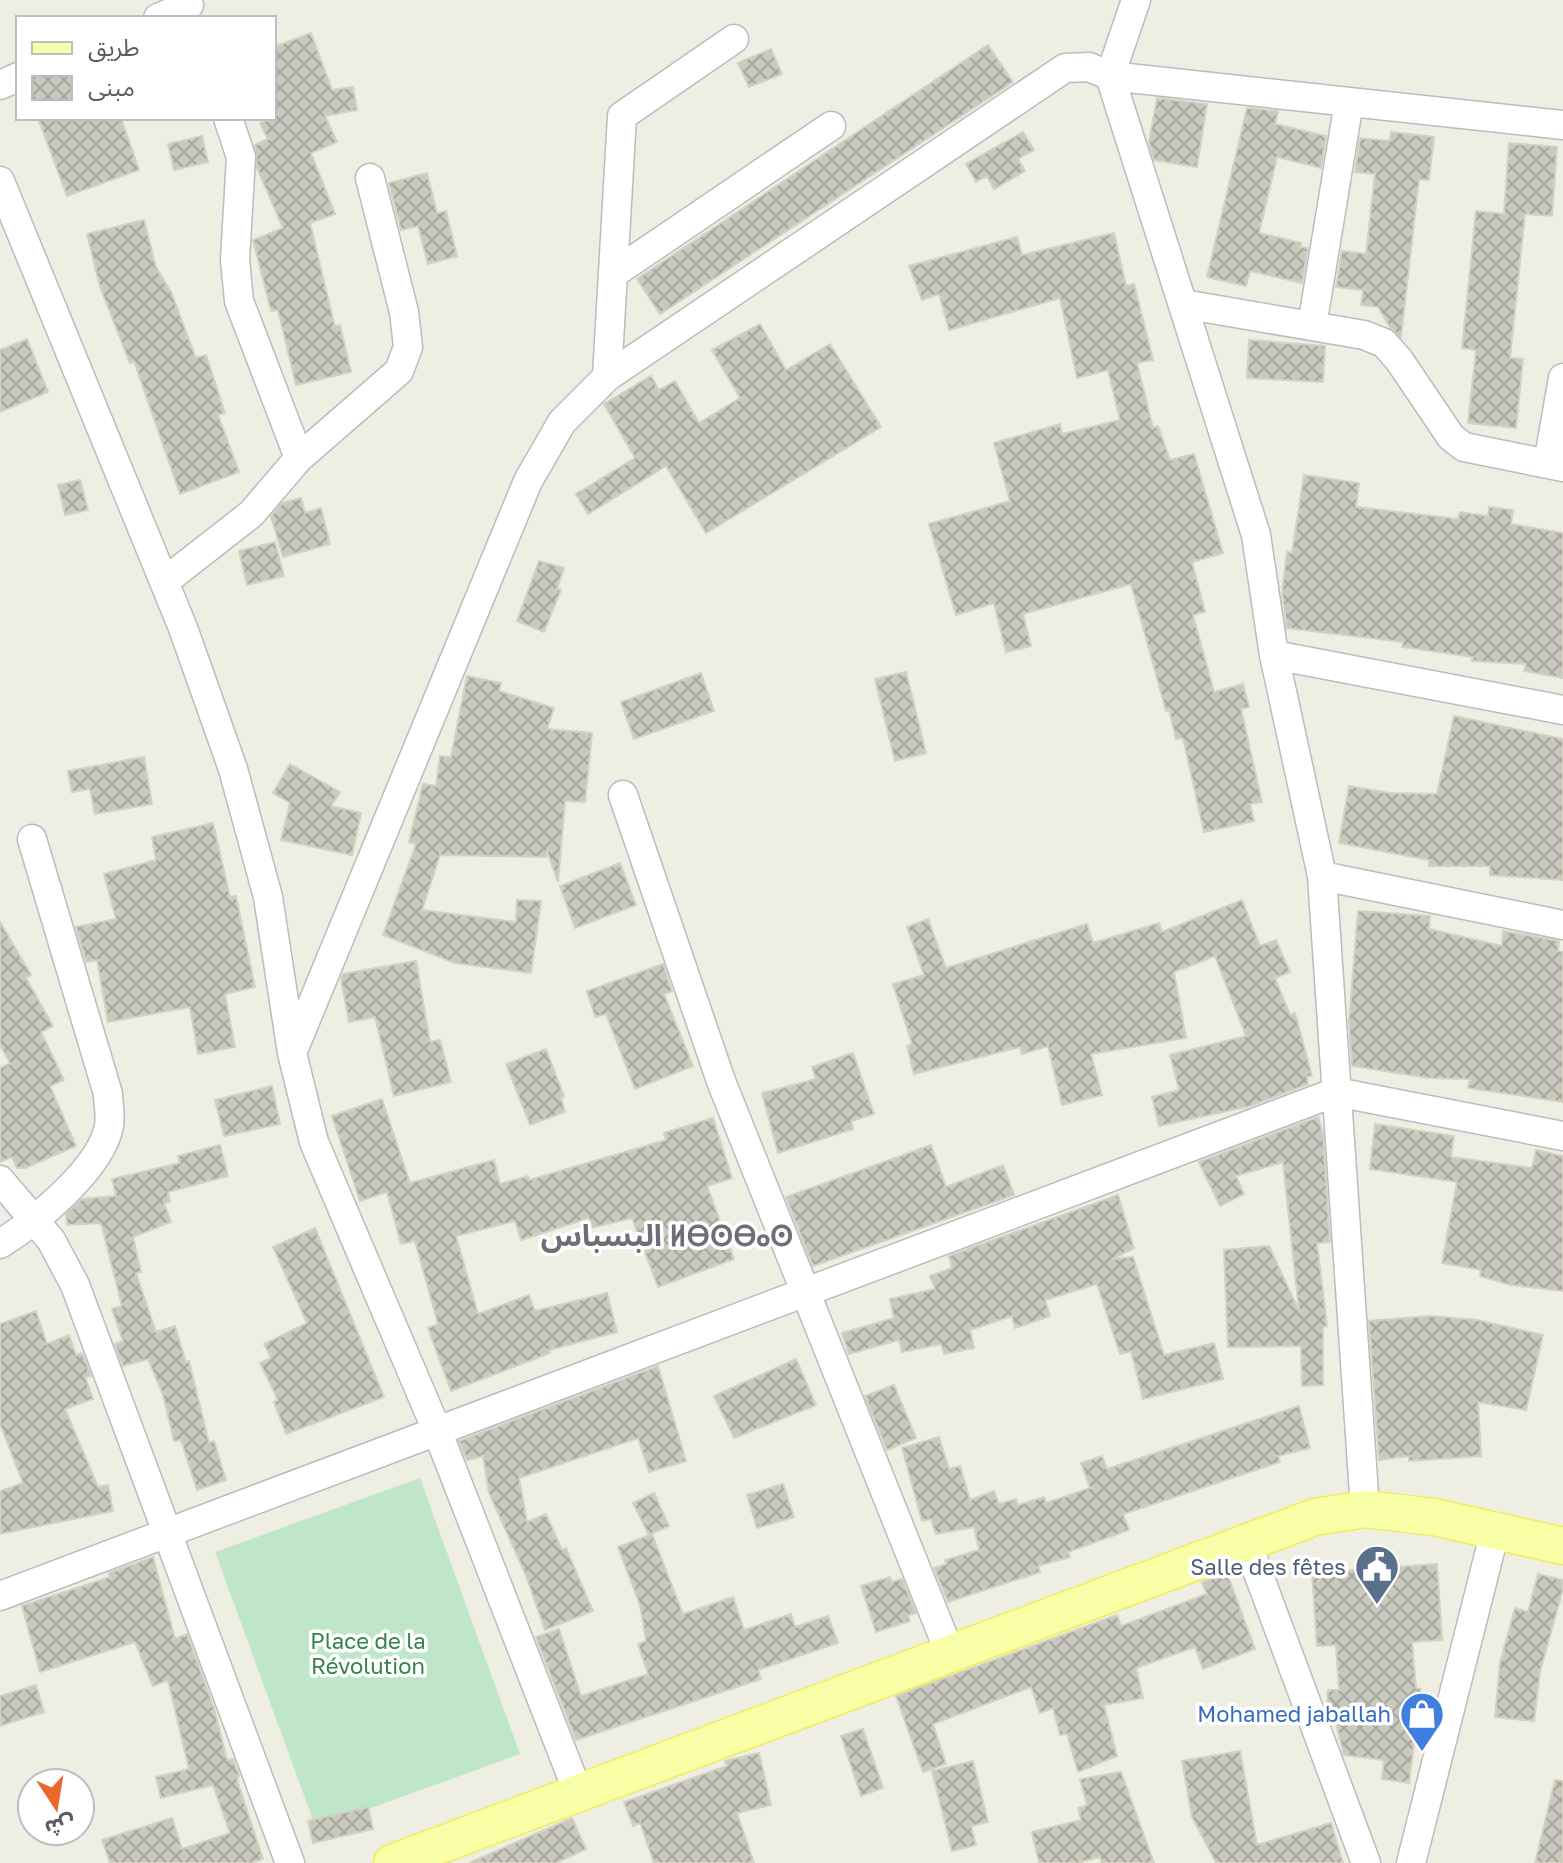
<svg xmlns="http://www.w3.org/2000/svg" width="1563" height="1863" viewBox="0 0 1563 1863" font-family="'Golos Text','Noto Sans Arabic','Noto Sans Tifinagh',sans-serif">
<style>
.garden{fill:#bfe6c8}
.building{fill:url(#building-cross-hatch);stroke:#d3d2c1;stroke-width:2}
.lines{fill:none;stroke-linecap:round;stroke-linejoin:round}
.minor-casing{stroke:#bbbbc2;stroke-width:31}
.major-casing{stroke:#f3ec57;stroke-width:39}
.minor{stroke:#fff;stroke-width:28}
.major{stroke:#f9ffa7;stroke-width:36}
.labels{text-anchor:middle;stroke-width:7;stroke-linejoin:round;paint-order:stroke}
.service-label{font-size:22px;fill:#4e5e75;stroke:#fff;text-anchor:end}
.park-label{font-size:22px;fill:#33834a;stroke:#fff}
.shop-label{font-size:22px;fill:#366cbe;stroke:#fff;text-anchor:end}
.district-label{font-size:30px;font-weight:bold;fill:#6c6f76;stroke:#fff}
</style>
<defs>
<pattern id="building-cross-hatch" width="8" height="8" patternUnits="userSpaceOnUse" patternTransform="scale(2)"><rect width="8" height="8" fill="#c9c9bf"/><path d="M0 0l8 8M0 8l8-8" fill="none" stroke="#a6a69f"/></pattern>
</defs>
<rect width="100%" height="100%" fill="#eeeee3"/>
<path class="garden" d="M420,1478l100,276 -204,74 -101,-276z"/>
<path class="building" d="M311,33l21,57 21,-3 4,23 -32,6 12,26 -26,11 24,61 -25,9 25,104 5,-2 11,47 -55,13 -18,-75 -7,1 -18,-71 30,-12 -26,-60 -2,-23 13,-6 -8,-16 14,-5v-71z
M988,45l25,37 -353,232 -23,-35z
M771,49l11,25 -33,13 -11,-24z
M1157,98l50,6 -10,63 -43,-7 -5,-18z
M1247,108l31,3 -3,13 51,12 -5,32 -44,-11 -18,76 42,10 -1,4 8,1 -6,35 -52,-12 -4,15 -39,-9z
M38,118h83l18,52 -72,26z
M1023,132l11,18 -16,9 7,12 -31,18 -7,-13 -11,6 -10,-18z
M1391,132l43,5 -5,43 -10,-1 -18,158 -11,-10 -12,-20 -17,-2 2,-15 -27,-3 6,-36 24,3 9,-80 -20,-2 5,-34 30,3z
M202,136l6,26 -34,8 -6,-26z
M1509,143l48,4 -5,69 -27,-2 -15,144 13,1 -7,69 -48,-5 8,-73 -14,-2 14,-137 28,3z
M427,173l10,40 9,-2 11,45 -29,8 -10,-38 -17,4 -12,-47z
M144,220l12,47 15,25 25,66 10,-3 19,58 -7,2 21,57 -59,22 -46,-133 -4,2 -30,-76 -13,-53z
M1114,233l12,53 8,-2 19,76 -16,3 16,65 5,-2 12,34 24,-6 29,99 -31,9 13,50 -12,3 21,77 29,-8 6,23 -8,2 21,93 -12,2 4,17 -50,11 -21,-94 -7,1 -7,-29 -3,1 -35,-127 -108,30 8,32 -25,6 -12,-49 -38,12 -27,-91 81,-23 -16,-58 66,-19 2,10 58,-14 -12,-50 -31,8 -17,-80 -111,32 -10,-36 -17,6 -13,-34 108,-29 5,18z
M760,324l26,46 44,-26 51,83 -175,106 -40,-67 -78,48 -12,-20 59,-36 -31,-54 47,-28 8,14 16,-9 24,42 41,-25 -28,-48z
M27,339l21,53 -48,20v-62z
M1249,340l76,6 -2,36 -76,-4z
M1304,475l55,8 -3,24 102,12 2,-7 28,4 1,-9 24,3 -2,14 52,9v145l-39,-7 2,-7 -54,-3 1,-4 -71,-10 1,-5 -116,-14 -5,-36 5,-40 5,1z
M80,480l8,30 -23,5 -7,-30z
M301,498l4,15 16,-5 9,36 -47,13 -12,-41 11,-13z
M275,542l9,34 -37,9 -8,-34z
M539,561l25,7 -7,21 4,1 -17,42 -27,-11z
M906,672l20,81 -31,8 -20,-82z
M701,673l13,38 -80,28 -13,-37z
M467,676l34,7 -2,8 55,17 -7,21 45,4 -7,69 -20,-1 -7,81 -11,-31 -1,6 -106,-2 -18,55 94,12 1,-22 24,1 -10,72 -76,-10 -72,-28 33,-91 -7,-2 14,-58 13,2 4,-30 11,1z
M1454,716l109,23v141l-73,-5v-9h-61v-6l-90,-17 10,-57 40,7 48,1z
M144,757l8,47 -57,10 -5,-25 -18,3 -4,-21z
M290,764l50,28 -9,14 30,7 -9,42 -71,-15 9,-37 -17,-10z
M213,823l17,74 6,-1 19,91 -30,7 10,53 -37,7 -8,-47 -82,15 -11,-62 -11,2 -10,-35 40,-8 -12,-45 52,-14 -4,-23z
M620,863l16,42 -61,23 -15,-42z
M1242,900l18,46 16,-6 14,32 -15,6 15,37 5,-2 17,63 -5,1 1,7 -58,22 -91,20 -7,-29 27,-7 -9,-35 76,-19 -31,-80 -41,16 12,66 -95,16 11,41 -40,10 -14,-59 -26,8 -2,-7 -106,27 -7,-28 5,-2 -19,-60 31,-9 -17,-48 21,-8 18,49 141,-44 6,19 66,-20 3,9z
M1358,911l72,5 -1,13 73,17 1,-15 56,10 -1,10 5,1v150l-95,-14 2,-9 -41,-1 -77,-12 -3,-45z
M0,922l31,53 -5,3 27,48 -12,6 23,48 -14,6 26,60 -51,22h-8l-5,-11 -12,5v-94l10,-5 -10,-18z
M416,961l14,81 10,-2 11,42 -57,14 -19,-79 -26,5 -8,-43 2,-5z
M663,964l9,27 -8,3 29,72 -58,23 -29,-75 -11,3 -8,-26z
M546,1049l18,47 -3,2 4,14 -35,13 -24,-61z
M853,1053l21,61 -23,7 2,8 -75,24 -16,-60 54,-14 -4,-12z
M272,1086l8,38 -56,12 -9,-36z
M382,1099l28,84 84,-23 6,24 28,-8 1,4 137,-40 -2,-7 49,-15 19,60 -25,8 27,73 -76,28 -26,-69 -41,10 -2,-10 -68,22 -6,-19 -59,15 22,78 51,-19 6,16 72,-18 10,39 -68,18 1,3 -99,38 -23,-63 10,-4 -23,-83 -14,3 -14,-52 -27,9 -28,-85z
M1318,1117l5,17 7,108 -13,1 10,83 -4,1v58l-21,1 -1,-40 -73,1 -4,-97 45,-4 30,65 -16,-149 -47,14 8,18 -24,12 -21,-44z
M1375,1124l79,12 -3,21 81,11 4,-18 27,6v135l-52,-6 -31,-9 1,-6 -39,-7 15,-81 -87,-13z
M220,1145l8,31 -60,16 2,10 -6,1 7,19 -38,15 8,35 -5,1 20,59 19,-6 11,36 3,-1 20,82 5,-2 12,39 -29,10 -16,-50 -7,1 -11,-46 -15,-36 -25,7 -8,-22 8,-3 -11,-32 10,-3 -21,-83 -34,2 -1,-11 16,-15 34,-3 -4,-17 68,-16 -2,-7z
M931,1145l15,42 57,-22 11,30 -201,71 -27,-69z
M1118,1195l16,53 -22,11 21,-2 31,98 50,-12 9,36 -80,20 -12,-48 -11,3 -23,-70 -52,16 5,16 -35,12 -3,-12 -42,14 4,18 -30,6 -3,-10 -39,8 -3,-12 -50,14 -7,-21 52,-15 -4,-19 45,-10 -5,-13 22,-8 -3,-12z
M315,1228l69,169 -98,37 -12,-32 4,-2 -18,-37 11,-5 -7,-14 43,-21 -34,-76z
M36,1311l11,33 22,-9 7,20 6,-2 9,23 -6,1 8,22 -28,10 33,78 10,-2 5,26 -113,23v-43l23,-8 -23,-59v-100z
M1431,1316l46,4 66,15 -17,75 -48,-8 3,54 -72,5v-5l-30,4 -10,-139z
M796,1359l20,46 -82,33 -20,-42z
M658,1366l28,95 -37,11 -11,-34 -119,40 8,44 19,-8 16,36 4,-2 27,63 -48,19 -20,-57 -36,-80 -6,-37 -16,4 -8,-19z
M894,1385l22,53 -29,12 -22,-54z
M1299,1406l11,42 -32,8 2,6 -157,52 6,16 -61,22 2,5 -32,9 2,6 -92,30 -14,-34 13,-4 -2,-4 34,-10 -5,-23 -38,7 -5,-15 -9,2 -20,-73 37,-11 10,32 11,-3 10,34 24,-9 5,13 17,-5 2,6 26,-8 2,6 44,-15 -9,-25 21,-7 5,13z
M783,1484l11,33 -37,11 -10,-33z
M654,1493l15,33 -20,9 -16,-32z
M652,1534l31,80 50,-17 11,33 47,-16 4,13 33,-11 10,27 -80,27 3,9 -185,61 -40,-103 23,-8 22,67 67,-22 -10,-30 8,-3 -6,-36 -22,-58z
M153,1557l22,82 12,-5 27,74 13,52 6,-1 6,16 -2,5 26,79 -12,4h-141l-8,-23 70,-22 10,31 48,-16 -17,-48 -52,13 -5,-21 33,-8 -21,-89 -15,6 -18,-44 -95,30 -18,-66 88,-29 -1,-4z
M1437,1564l5,76 -30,2 4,46 5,1 -12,94 -27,-4 2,-19 -40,-5 -8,-32h-4l-5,-15 1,-18h11l-3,-45 -19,1 -5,-73z
M1227,1573l28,76 -52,20 -8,-22 -59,21 7,30 -39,7 13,51 -39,16 -11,-38 -7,1 -7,-27 -13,5 -9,-26 -98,37 13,40 -23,8 -27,-76 221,-81 4,11 86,-32 -5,-12z
M1538,1574l25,6v9l-23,83 -6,49 -39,-4 5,-54 15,-55 13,4z
M890,1577l2,5 10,-3 14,34 -8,2 2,6 -34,11 -15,-46z
M36,1685l8,27 -44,14v-30z
M863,1729l20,59 -22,8 -20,-60z
M1240,1751l17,94 74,-22 12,40h-127l-24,-46 -10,-56z
M759,1753l12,52 -34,8 17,50h-100l-14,-40 -7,3 -9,-24 103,-36 -2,-5z
M973,1761l15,61 -17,4 5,19 -24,6 -20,-80z
M1121,1772l33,91h-52l-2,-6 -23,6h-38l-7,-31 49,-12 -3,-12 9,-3 -7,-26z
M1555,1780l8,1v82h-28z
M368,1807l5,22 -60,14 -5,-22z
M572,1818l14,31 -30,14h-87z"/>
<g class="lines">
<g class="minor-casing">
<path id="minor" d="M1136,0l-26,76 146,459 18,120 48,221 43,633
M158,18l31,-13
M0,85l18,-8
M228,118l13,39 -6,103 4,41 60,157
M0,181l183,447 50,141 35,128 24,156 22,89 124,291 141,362
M613,274l218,-148
M1183,304l181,31 20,8 15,17 52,77 13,10 99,20
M1312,326l37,-224
M607,377l15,-261 112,-77
M1548,464l15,-86
M164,582l87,-68 48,-56 100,-87 9,-24 -4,-35 -34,-134
M1274,655l289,55
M623,795l98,286 230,575
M1322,876l241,49
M292,1053l236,-572 34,-59 45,-45 458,-309 24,-1 21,9 453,49
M0,1180l51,60 24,45 215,578
M0,1244c35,-22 101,-75 109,-118 2,-10 -1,-22 -1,-32l-76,-255
M1247,1543l119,320
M0,1596l1336,-504 227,44
M1411,1863l84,-332"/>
</g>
<g class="major-casing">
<path id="major" d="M392,1863l923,-346 50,-8 69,8 129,29"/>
</g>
<use href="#minor" class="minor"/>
<use href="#major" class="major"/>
</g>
<defs>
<g id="civic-pin" transform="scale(2.3)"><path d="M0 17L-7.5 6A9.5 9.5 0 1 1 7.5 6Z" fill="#5c6f8a" stroke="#fff"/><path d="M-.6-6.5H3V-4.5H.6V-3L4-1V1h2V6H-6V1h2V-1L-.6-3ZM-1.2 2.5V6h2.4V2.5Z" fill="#fff"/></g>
<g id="shop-pin" transform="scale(2.3)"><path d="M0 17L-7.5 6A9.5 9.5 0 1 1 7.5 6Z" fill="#3f7fe0" stroke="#fff"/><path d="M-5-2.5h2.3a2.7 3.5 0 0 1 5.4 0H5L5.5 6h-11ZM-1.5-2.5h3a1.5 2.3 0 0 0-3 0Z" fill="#fff"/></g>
</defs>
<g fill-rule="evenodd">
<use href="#civic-pin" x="1377" y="1567"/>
<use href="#shop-pin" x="1422" y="1714"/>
</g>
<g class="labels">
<g class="service-label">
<text x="1346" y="1575">Salle des fêtes</text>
</g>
<g class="park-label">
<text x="368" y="1649">Place de la<tspan x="368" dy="25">Révolution</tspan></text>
</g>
<g class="shop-label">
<text x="1391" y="1722">Mohamed jaballah</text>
</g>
<g class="district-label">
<text x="667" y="1246">البسباس ⵍⴱⵙⴱⴰⵙ</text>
</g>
</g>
<rect x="16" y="16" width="260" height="104" fill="#ffffff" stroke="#bdbec1" stroke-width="2"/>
<rect x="32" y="42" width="40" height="12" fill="#f9ffa7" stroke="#bdbec1" stroke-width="2"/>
<text x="88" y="56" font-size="24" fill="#5b5d64">طريق</text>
<rect x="32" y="76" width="40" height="24" fill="url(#building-cross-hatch)" stroke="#bdbec1" stroke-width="2"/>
<text x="88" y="96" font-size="24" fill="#5b5d64">مبنى</text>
<g transform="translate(56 1807) rotate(168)"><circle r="38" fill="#ffffff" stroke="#bdbec1" stroke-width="2"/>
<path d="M0-6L14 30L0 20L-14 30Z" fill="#eb682c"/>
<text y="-12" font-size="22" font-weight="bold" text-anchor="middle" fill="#5b5d64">ش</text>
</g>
</svg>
